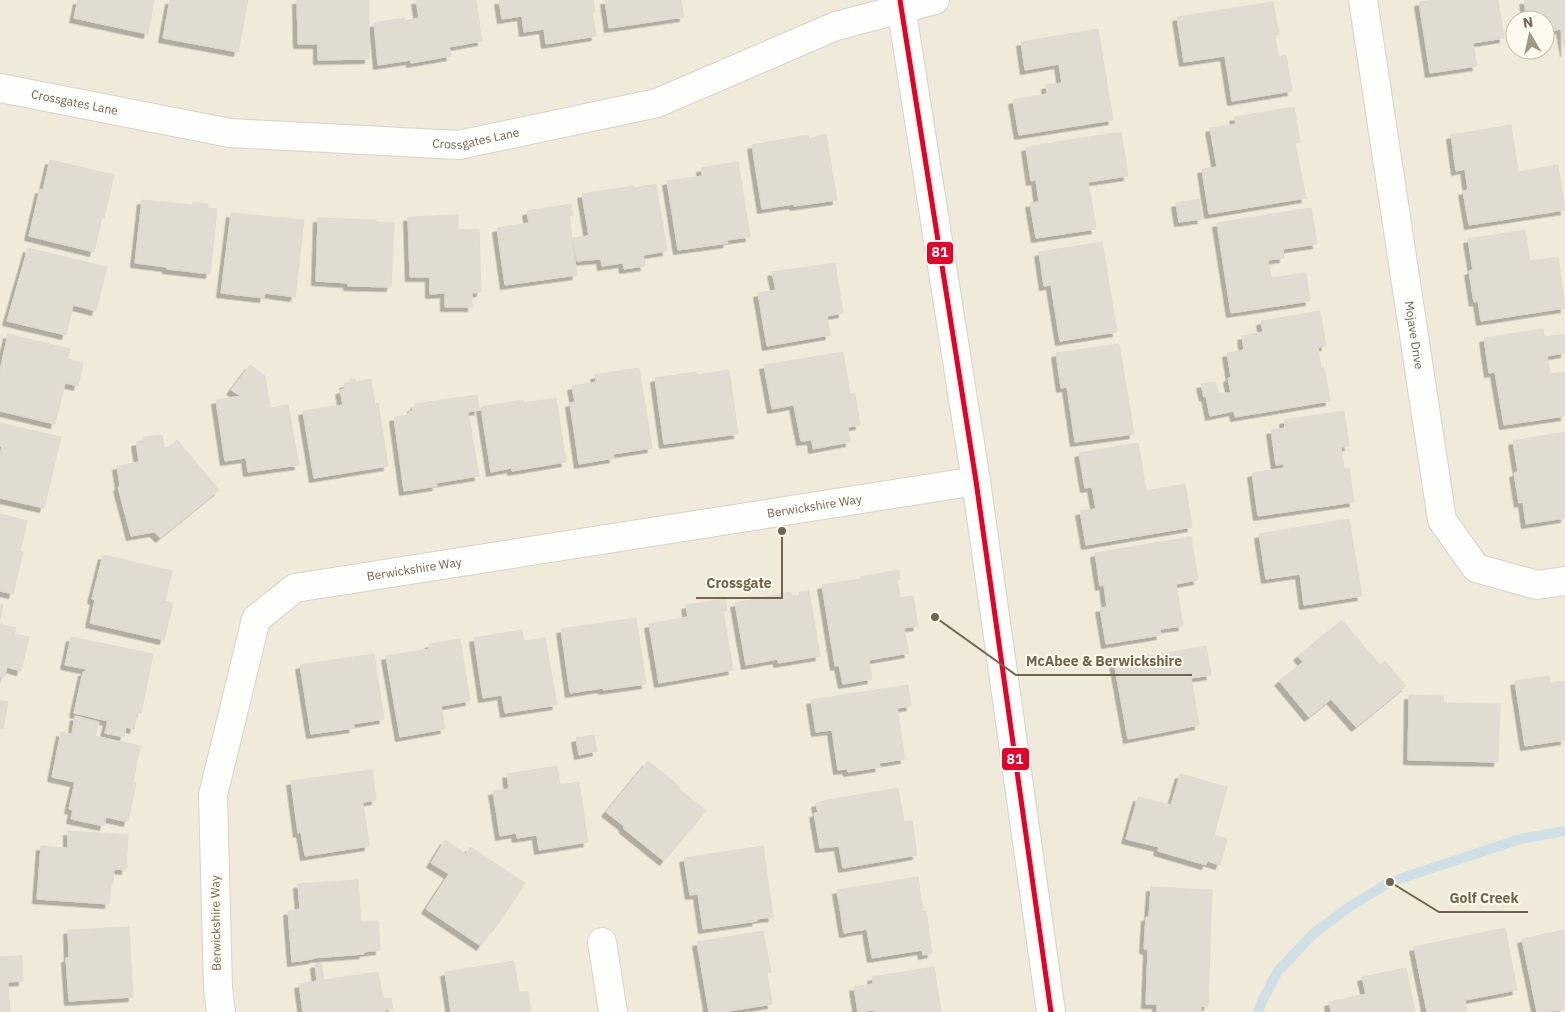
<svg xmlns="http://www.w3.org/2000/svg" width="1565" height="1012" viewBox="0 0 1565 1012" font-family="'IBM Plex Sans',sans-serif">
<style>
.residential{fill:#efeada;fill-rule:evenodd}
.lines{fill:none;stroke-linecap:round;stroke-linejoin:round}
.stream{stroke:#cedfe6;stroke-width:10}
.building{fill:#e0dcd1;stroke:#dfdacf;filter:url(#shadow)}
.street-casing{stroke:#d6d2ca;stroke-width:30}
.secondary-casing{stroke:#d5d1c7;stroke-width:30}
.street{stroke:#fefefc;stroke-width:28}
.secondary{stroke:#fefefc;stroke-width:28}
.bus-1-casing{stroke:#fefbee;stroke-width:9}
.bus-1{stroke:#e4002b;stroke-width:5}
.labels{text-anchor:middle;stroke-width:4;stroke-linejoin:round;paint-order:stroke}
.street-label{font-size:12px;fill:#73644d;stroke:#fefbee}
.leader{fill:none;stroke:#73644d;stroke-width:2}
.callout-dot{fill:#73644d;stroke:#fefbee;stroke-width:2}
.callout-label{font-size:14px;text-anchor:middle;font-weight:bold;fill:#73644d;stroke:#fefbee;stroke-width:4;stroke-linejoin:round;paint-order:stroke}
.line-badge{stroke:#fefbee;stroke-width:2}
.badge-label{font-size:14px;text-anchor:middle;font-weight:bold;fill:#fff}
</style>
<defs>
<filter id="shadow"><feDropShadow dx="-4.5" dy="4.5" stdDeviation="0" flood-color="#0004"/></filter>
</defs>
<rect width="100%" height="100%" fill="#f7f5ec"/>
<path class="residential" d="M0,0h1565v1012h-1565zM1515,20h30v30h-30z"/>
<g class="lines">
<path class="stream" d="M1258,1012l4,-11 16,-30 35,-37 36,-27 41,-25 130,-43 45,-8"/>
</g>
<path class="building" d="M78,0h76l-6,34 -74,-16z
M170,0h78l-10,52 -75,-14z
M297,0h72v59l-51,1v-16h-20z
M416,0h60l6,41 -33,6 2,9 -40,7v-3l-33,5 -4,-42 30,-5 1,3 14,-3z
M499,0h94l2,12h-3l4,24 -50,8 -2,-15 -20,3 -2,-16 -20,3z
M605,0h76l3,17 -75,11z
M1434,0h64l6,38 -31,5 4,23 -47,7 -11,-71z
M1524,0h41v52l-4,-23 -16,3v-12h-18z
M1273,2l6,32 -4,1 3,22 8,-2 6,36 -60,10 -7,-45 -41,6 -7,-45z
M1098,29l15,91 -94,15 -6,-35 34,-6 -1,-9 16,-2 -3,-19 -34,6 -4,-28z
M1294,107l6,35 -5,1 11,55 -97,16 -7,-45 15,-2 -7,-39 26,-4 -2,-7z
M1511,125l7,47 40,-7 7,45 -96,15 -6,-34 5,-1 -3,-21 -9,2 -5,-36z
M1121,132l7,44 -40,6 8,47 -60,9 -6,-35 9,-1 -3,-22 -5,1 -5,-34z
M826,134l11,66 -43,6v-2l-32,5 -10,-64 56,-10 1,4z
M50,160l64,15 -10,43 -2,-1 -8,35 -65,-16 11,-47 3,1z
M738,162l12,75 -23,3 1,3 -50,7 -11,-69 35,-5 -1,-8z
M656,184l11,67 -24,4 2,11 -21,3 -1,-6 -21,3 -1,-7 -24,2 -4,-23 16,-2 -7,-42 52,-8v2z
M1199,199l3,20 -23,3 -3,-19z
M142,200l50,5 1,-3 15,2 -1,4 10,1 -7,65 -43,-5v-2l-32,-4z
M571,204l2,11 -4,1 8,59 -72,10 -8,-57 32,-5 -2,-12z
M1311,208l6,36 -34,5 1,9 -16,2 3,18 35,-5 4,28 -79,12 -14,-90z
M231,213l73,7 -9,77 -30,-4 -1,5 -43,-5z
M458,215v15l21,-1 2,63 -9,1v14h-27v-14l-15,1v-17h-20l-2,-60z
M318,218l58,2v2l18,1 -3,64 -43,-1v-3l-32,-2z
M1525,230l5,31 28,-4 7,51 -84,13 -3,-20 -4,1 -5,-31 4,-1 -5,-31z
M1102,242l15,90 -57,9 -9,-56 -7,1 -5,-34z
M28,248l79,19 -11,44 -23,-6 -7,30 -59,-14z
M835,263l8,50 -16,3 3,19 -63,11 -9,-53 18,-3 -4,-18z
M1320,311l6,35 -8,1 3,21h3l6,33 -95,16 -1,-6 -24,5 -4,-20 -2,1 -3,-13 14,-2 3,11h13l-3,-15 3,-1 -4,-24 17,-3 -2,-14 21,-4 -2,-11z
M1543,329l1,8 21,-3v19l-18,3 3,18 15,-2v44l-61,9 -9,-53 -6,1 -5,-35z
M8,334l62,15 -2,10 15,4 -5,23 -13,-3 -10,41 -55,-13v-40z
M1119,344l15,90 -59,8 -8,-55 -6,1 -5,-35z
M843,352l7,42h5l5,31 -12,2 2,15 -37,7 -1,-9 -11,1 -7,-36 -22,4 -8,-44z
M250,365l15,11 5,32 18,-3 11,60 -51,7 -2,-14 -21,3 -9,-61 25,-4 -10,-6z
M639,368l13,80 -39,6 1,4 -35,6 -9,-61 5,-1 -3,-16 24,-4 -1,-7z
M729,370l9,64 -74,10 -9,-66 41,-6 1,3z
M350,379h5l1,3 15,-3 4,25 3,-1 10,63 -74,12 -11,-67 40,-6 -3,-15 5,-1 -1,-5 6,-1z
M477,395l2,15 -11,2 11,64 -43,7 1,3 -33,5 -10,-74 15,-2v-3l4,-1 -1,-4h4l-1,-3z
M556,398l10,64 -54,9v-3l-21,4 -10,-65 42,-7 1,3z
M1344,411l5,35 -8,1 3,22 5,-1 5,34 -96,14 -6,-43 32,-5v-4l-8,1 -5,-35 14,-2 -1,-8z
M0,423l61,14 -17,71 -44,-10v-40l2,-12h-2z
M1565,432v86l-39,6 -3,-22 -4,1 -5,-30 4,-1 -5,-31z
M162,435l2,13 6,-1 7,-7 42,50 -59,48 -6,-6 -23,4 -13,-49 2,-2 -3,-19 22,-4 -3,-20 8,-1v-4z
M1138,443l8,48 39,-7 7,43 -106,18 -6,-34 16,-2 -4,-22 -7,1 -6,-35z
M0,514l27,7 -7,30 3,1 -10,42 -13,-3z
M1349,519l13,77 -58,9 -4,-31 -34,5 -7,-45z
M1191,537l7,43 -22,4 7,42 -23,3 1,6 -55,9 -6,-36 7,-1 -3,-22 -4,1 -5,-33z
M103,555l69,16 -7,30 8,2 -9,37 -74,-17 5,-23 -3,-1z
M899,570l1,9 -3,1 3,18 13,-2 5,30 -14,2 5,25 -40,7 3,19 -29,5 -4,-19 -4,1 -13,-81 39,-6 -1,-2z
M809,591l11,65 -42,7v-4l-32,6 -11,-62 56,-11 1,4 8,-1 -1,-3z
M725,599l2,12h-4l10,59 -74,13 -10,-59 39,-7 -2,-12z
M0,604l3,1 -3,14z
M636,618l10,66 -43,6v-2l-33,5 -9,-64z
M1342,620l38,45 5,-4 21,25 -50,41 -25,-28 -22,18 -30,-36 24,-19 -5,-6z
M0,624l16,4 -2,6 15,3 -8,34 -14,-4 -3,11 -4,-1z
M522,630l2,11 21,-3 12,67 -52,8 -3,-18 -19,3 -9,-60z
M71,637l82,17 -12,59 -4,-1 -3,17 -8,-2 -2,10 -19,-4 3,-12 -34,-8 9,-41h2l1,-3 -21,-4z
M460,639l10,62 -29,5 4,23 -45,8 -14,-81 44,-7 -1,-5z
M1206,646l5,29 -20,3 8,47 -71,14 -14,-77z
M374,654l10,65 -31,5 1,4 -43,6 -11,-69z
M1549,676l1,7 15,-2v59l-40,6 -10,-65z
M908,685l3,21 -14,2 8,51 -26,4 1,4 -32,5 -1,-3 -9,1 -6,-40 -16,2 -5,-32z
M1409,695l34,1 1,7 56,1 -2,58 -90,-2z
M0,700l8,2 -5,27 -3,-1z
M75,716l24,6 -4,14 45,10 -7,37h3l-8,39 -22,-5 -2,9 -33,-7 2,-9 -4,-1 6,-27 -23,-5 9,-45 11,2z
M594,735l3,16 -18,4 -3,-17z
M648,761l32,26 -1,2 27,22 -42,50 -41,-33 2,-1 -19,-15z
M557,766l3,19 19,-3 9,60 -49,8 -2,-15 -20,3 -1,-5 -16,3 -7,-45 16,-2 -2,-15z
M372,770l4,30 -17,3h4l6,43 -64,10 -4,-24 -3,1 -7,-52z
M1180,774l47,13 -13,48 13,4 -7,26 -13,-4 -1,4 -48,-14 1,-4 -33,-8 12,-42 33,8z
M898,788l6,34 8,-1 5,34 -74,13 -4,-22 -19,2 -6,-35h4l-2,-10 13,-3z
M68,831l60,4 -2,35 -12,-1 -1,15h-2l-2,20 -72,-5 4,-53 27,2z
M445,840l21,14 4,-7 55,36 -29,44h-2l-13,19 -55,-37 23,-35 -18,-11z
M763,846l10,71 -17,2 1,2 -54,8 -5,-35 -8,1 -6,-37z
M918,877l5,35 3,-1 6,42 -9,2 -1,-5 -50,8 -5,-29 -23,4 -7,-43z
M358,880l3,42 17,-1 2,29 -17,2 1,2 -51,4v1l-21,3 -4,-51 12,-2 -2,-25z
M1151,887l61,3 -4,116h-7v6h-44v-8h-11l2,-54 -4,-1 2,-32h3z
M129,927l4,70 -64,4 -3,-43h3l-1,-28z
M1505,928l12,62 -52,10 2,12h-40l-13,-65z
M1565,930v73h-2l1,7 -27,2 -15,-73z
M763,931l8,41h-4l5,32 -49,8h-14l-12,-70z
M22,956l1,25 -15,1 2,30h-10v-55z
M514,961l5,32 9,-2 3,21h-80l-6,-40z
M321,963l3,17 54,-8 5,27 8,-1 2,11 -8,1v2h-82l-4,-28 18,-3 -2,-17z
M934,967l7,45h-67v-2l-16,2 -4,-25 19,-3 -1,-7z
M1406,968l9,44h-84l-2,-10 37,-8 -4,-17z"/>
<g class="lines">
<g class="street-casing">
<g id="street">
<path id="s1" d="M1363,0l79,520 34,48 61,17 28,-4"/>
<path id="s2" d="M0,88l230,45 229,12 198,-42 179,-77 99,-26"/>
<path d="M602,942l11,70"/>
<path id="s3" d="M221,1012l-3,-24 -5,-193 43,-176 39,-31 681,-107"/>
</g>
</g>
<g class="secondary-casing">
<path id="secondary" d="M900,0l76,481 75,531"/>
</g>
<use href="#street" class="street"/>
<use href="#secondary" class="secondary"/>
<g class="bus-1-casing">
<path id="bus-1" d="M900,0l76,481 75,531"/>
</g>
<use href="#bus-1" class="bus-1"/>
</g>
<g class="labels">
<g class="street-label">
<text dy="4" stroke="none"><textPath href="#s2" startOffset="76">Crossgates Lane</textPath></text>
<text dy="4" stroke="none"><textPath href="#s2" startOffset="481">Crossgates Lane</textPath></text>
<text dy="4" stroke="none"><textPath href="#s1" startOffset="339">Mojave Drive</textPath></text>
<text dy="4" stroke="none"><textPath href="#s3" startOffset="974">Berwickshire Way</textPath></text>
<text dy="4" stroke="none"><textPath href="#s3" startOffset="569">Berwickshire Way</textPath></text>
<text transform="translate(216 923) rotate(-91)" y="4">Berwickshire Way</text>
</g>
</g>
<path class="leader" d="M782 531L782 598H696M935 617L1016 675H1192M1390 882L1439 912H1528"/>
<g class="callout-dot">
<circle cx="782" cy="531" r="5"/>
<circle cx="935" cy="617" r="5"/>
<circle cx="1390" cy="882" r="5"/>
</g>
<g class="callout-label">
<text x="739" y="588">Crossgate</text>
<text x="1104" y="666">McAbee &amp; Berwickshire</text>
<text x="1484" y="903">Golf Creek</text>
</g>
<g class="line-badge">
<rect x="926" y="241" width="28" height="24" rx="5" fill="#e4002b"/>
<rect x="1001" y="747" width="29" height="24" rx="5" fill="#e4002b"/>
</g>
<g class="badge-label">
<text x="940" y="257">81</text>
<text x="1015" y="764">81</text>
</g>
<g transform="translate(1530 35) rotate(351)"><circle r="24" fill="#fefbee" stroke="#c6bfae"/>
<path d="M0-4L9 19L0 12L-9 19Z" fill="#a19785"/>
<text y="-8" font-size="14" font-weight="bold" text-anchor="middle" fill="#73644d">N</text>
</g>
</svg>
